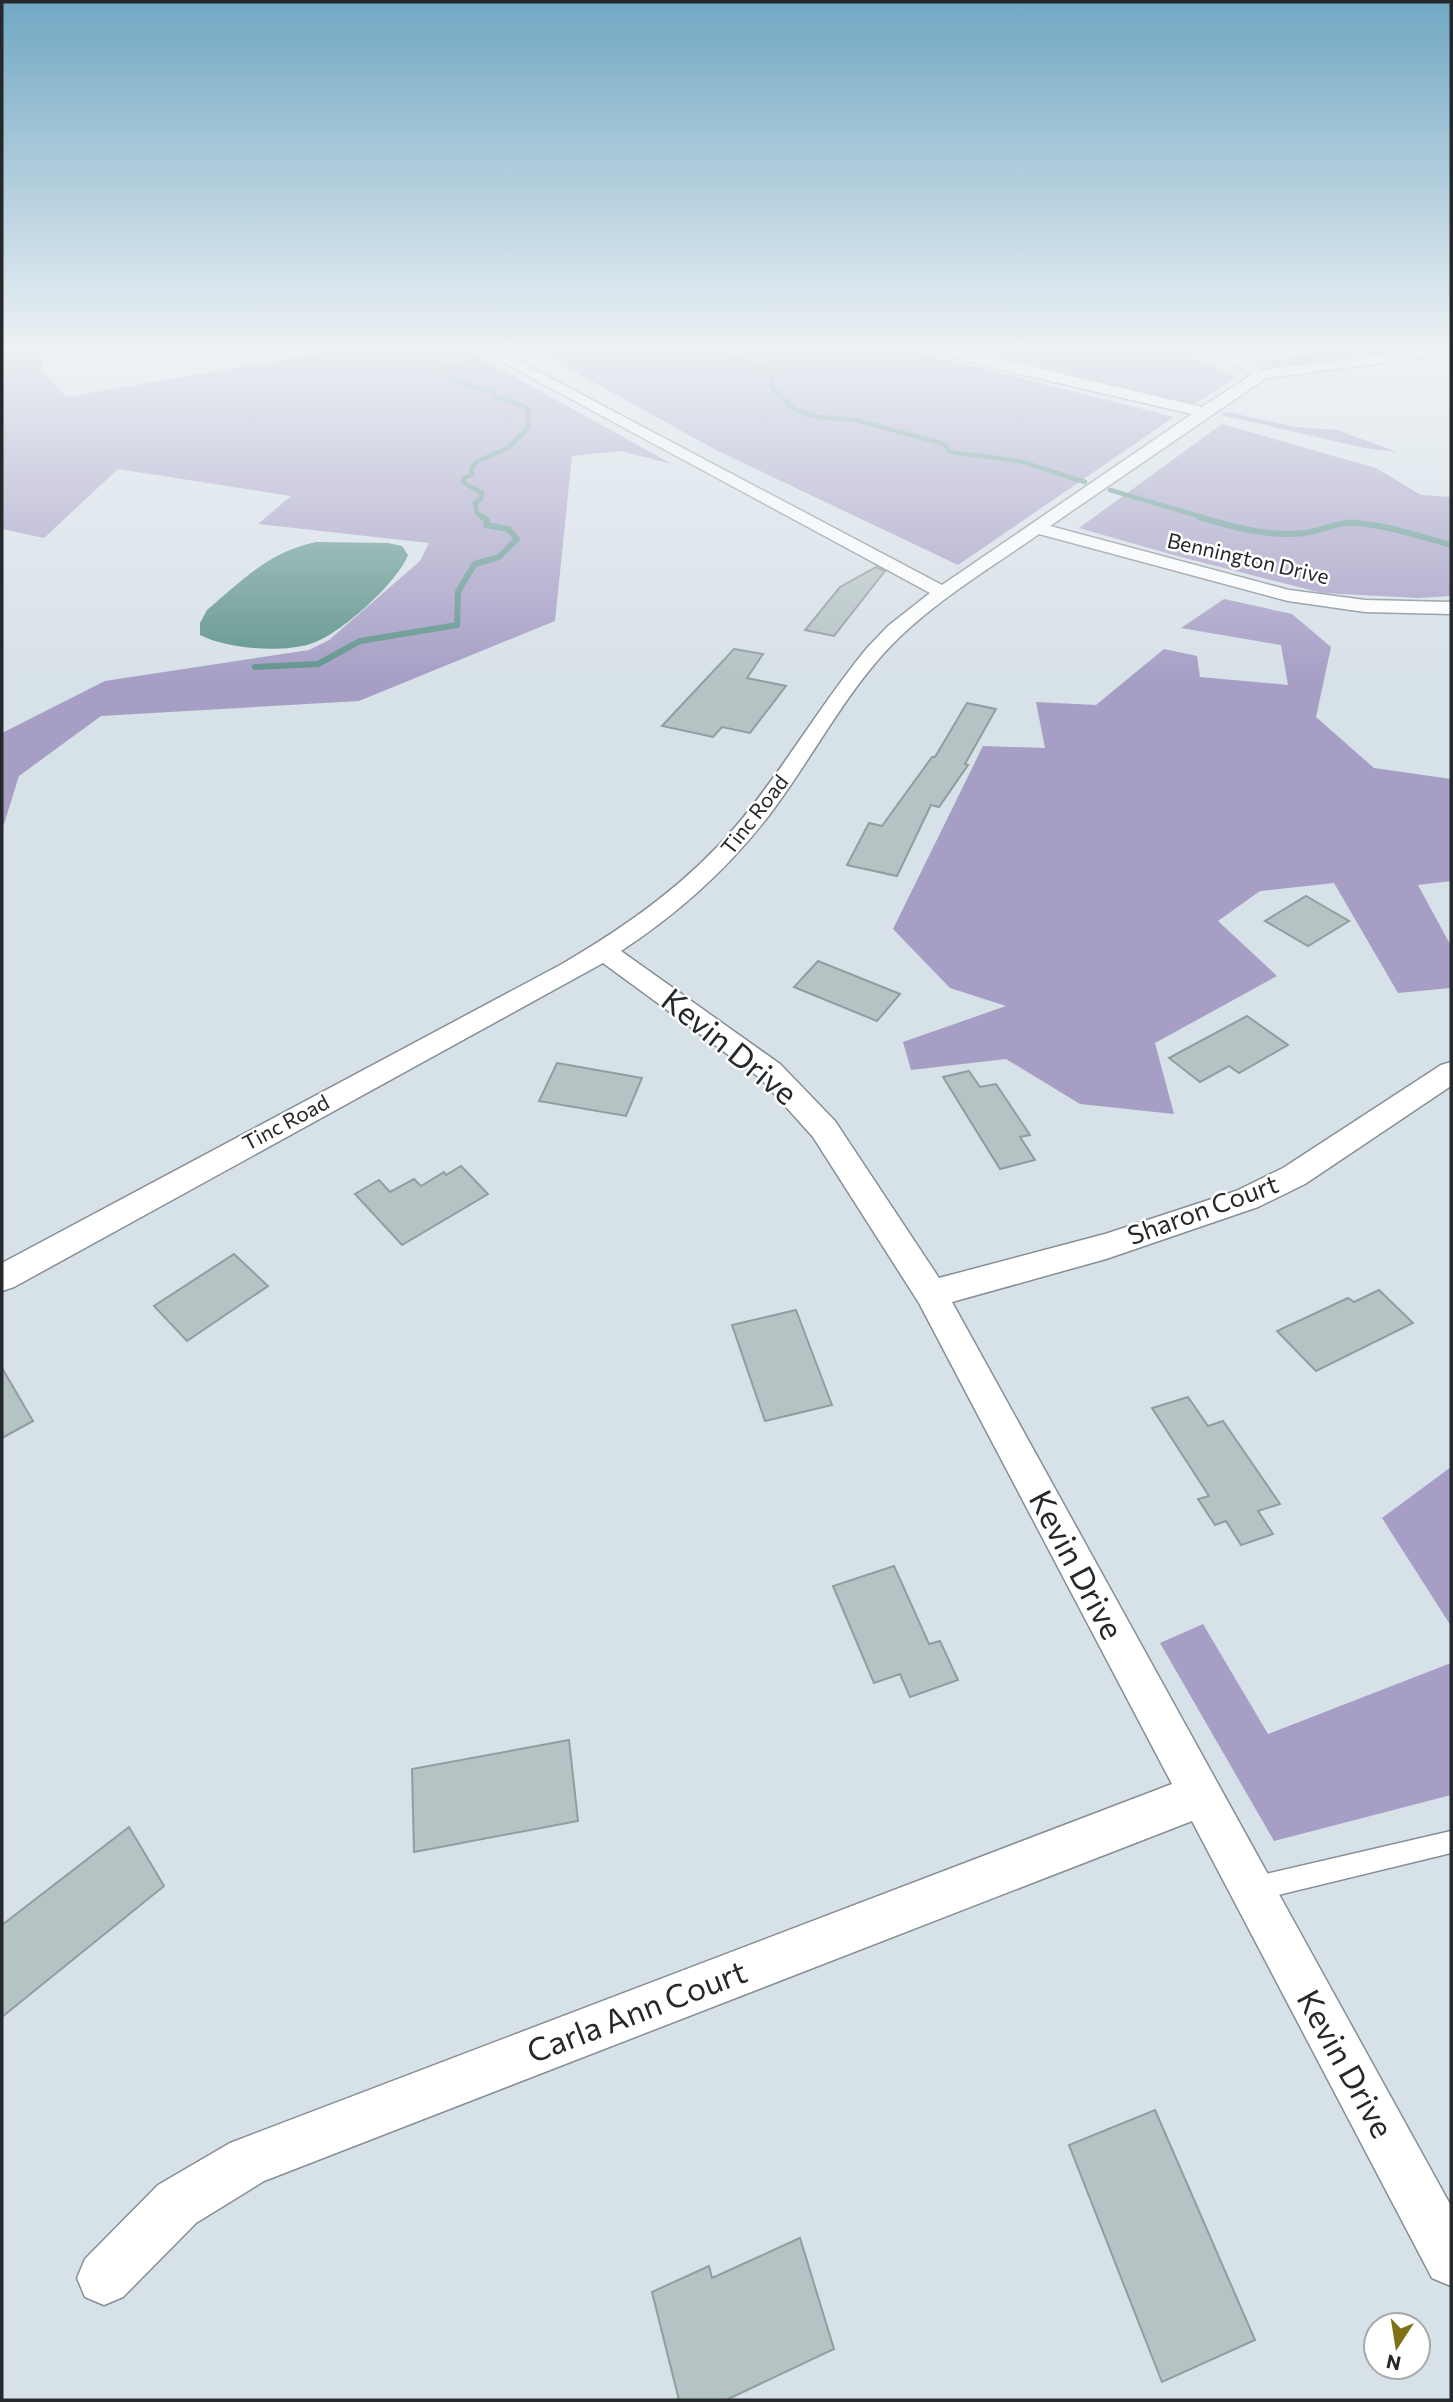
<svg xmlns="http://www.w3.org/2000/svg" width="1453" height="2402" viewBox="0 0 1453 2402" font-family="Commissioner,sans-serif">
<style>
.forest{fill:#a69ec5}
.water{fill:#60948c}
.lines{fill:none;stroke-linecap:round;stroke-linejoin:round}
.stream-far1{stroke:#60948c;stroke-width:4.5}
.stream{stroke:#60948c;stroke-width:6}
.building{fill:#b6c3c5;stroke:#919d9f;stroke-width:2}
.service-casing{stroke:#868f96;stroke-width:3}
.minor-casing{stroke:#868f96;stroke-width:3}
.service{fill:#fff;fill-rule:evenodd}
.minor{fill:#fff;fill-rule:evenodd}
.labels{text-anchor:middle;stroke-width:5;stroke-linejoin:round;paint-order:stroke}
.far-street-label{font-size:21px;fill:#25292b;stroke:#fff}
.street-label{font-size:26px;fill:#25292b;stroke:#fff}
.near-street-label{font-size:32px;fill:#25292b;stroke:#fff}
</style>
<rect width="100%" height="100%" fill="#d7e1e8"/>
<path class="forest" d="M2,346h42l-3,24 26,27 295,-51h97l213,118 -52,-13 -48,5 -17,165 -196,80 -258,15 -82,60 -17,54v-97l103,-52 204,-31 20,-10 91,-79 9,-18 -171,-19 33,-28 -173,-27 -74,69 -42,-9z
M528,346h365l281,71 -216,148 -240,-114z
M960,346h233l2,3 -2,9 44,19 -43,27z
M1332,346h101c-37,5 -147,26 -176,17l75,-13z
M1227,412l70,15 40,3 60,22 -33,-4 -143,-33z
M1222,424l154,44 45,27 30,2v99l-32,2 -97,-5 -145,-37 -98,-28z
M1224,599l68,15 39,33 -15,70 58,51 77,11v102l-33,4 33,61v42l-53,5 -64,-110 -74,8 -42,30 59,55 -122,67 19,71 -94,-10 -74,-45 -95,11 -8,-28 103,-36 -56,-18 -57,-59 90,-183 62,2 -9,-46 60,3 68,-56 33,7 3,21 88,8 -7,-40 -100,-17z
M1451,1467v159l-69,-108z
M1203,1624l65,110 183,-71v132l-177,46 -114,-198z"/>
<path class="water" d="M316,542l72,1 14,3 6,9c-10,27 -69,81 -98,89 -30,9 -82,5 -110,-9v-12l7,-13c36,-30 61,-58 109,-68z"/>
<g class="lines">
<path class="stream-far1" d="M458,346l5,8 15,4 -22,10 -14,1 2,5 21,11 29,7 2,5 29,9 3,4v18l-20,20 -32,14 -5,7 1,6 -8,3 -1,4 19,11 -1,6 -6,4 2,10 8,5
M698,346l74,25v17l23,22 24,7 37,3 88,24 6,8 69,9 66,21
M1110,490l95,28"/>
<path class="stream" d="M1199,517c34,10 69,20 105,16 19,-2 34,-12 53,-10 32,3 63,13 94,22
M255,667l63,-3 42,-23 97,-16 1,-33 11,-19 6,-9 24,-7 18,-18 -9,-10 -22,-4 1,-5 -5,-3"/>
</g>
<path class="building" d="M876,567l9,4 -51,65 -29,-6 35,-43z
M734,649l29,5 -16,24 39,8 -36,47 -28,-6 -9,10 -51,-11z
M967,703l29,6 -31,55 3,1 -29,42 -8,-2 -34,71 -50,-11 22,-42 13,3 50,-69h3z
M1306,896l43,25 -41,25 -43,-25z
M818,961l82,33 -23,27 -83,-34z
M1247,1016l41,29 -49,28 -10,-7 -29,16 -31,-24z
M557,1063l85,15 -16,38 -87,-15z
M969,1071l11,16 16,-3 34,51 -10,2 15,23 -35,9 -57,-92z
M461,1166l27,28 -86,51 -47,-51 24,-14 11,12 24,-13 7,7 23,-14 2,3z
M234,1254l34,32 -81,55 -33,-35z
M1379,1290l34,33 -97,48 -39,-40 71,-33 6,4z
M796,1310l36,95 -67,16 -33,-96z
M2,1368l31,53 -31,17z
M1188,1397l20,29 15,-5 57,83 -22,7 15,23 -32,11 -15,-24 -11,4 -17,-26 11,-3 -57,-88z
M894,1566l35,78 11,-3 18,39 -48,17 -10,-23 -26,9 -41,-97z
M569,1740l9,81 -164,31 -2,-83z
M129,1827l35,59 -162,131v-92z
M1155,2110l100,230 -93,42 -93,-237z
M800,2238l34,111 -108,51h-47l-27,-108 57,-26 3,12z"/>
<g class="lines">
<g class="service-casing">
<path id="service" d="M1451,1831v22l-198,48 -8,-4 -4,-8 4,-8 8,-4z"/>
</g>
<g class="minor-casing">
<path id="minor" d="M473,346h17l452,239 250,-171 -172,-40 -95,-25 -2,-3h22l257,61 49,-32 -48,-29h17l42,24 189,-24v5l-32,7 -153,20 -216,148 239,64 76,10 86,2v12l-86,-2 -77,-11 -249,-67c-53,37 -111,71 -155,119 -43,48 -73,106 -111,157 -42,56 -94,103 -152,141l159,113 55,57 104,157 166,-44 131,-43 47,-23 158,-103 10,-3v24l-146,98 -47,23 -152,52 -154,43 499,904v80l-19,-8 -240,-457 -928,360 -68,42 -73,74 -19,8 -19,-8 -8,-19 8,-19 73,-74 72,-42 942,-359 -253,-481 -106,-166 -53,-59 -157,-115 -589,324 -12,4v-28l560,-299c65,-38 126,-81 175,-139 47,-56 83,-120 130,-177l21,-22 42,-33z"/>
</g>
<use href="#service" class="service"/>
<use href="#minor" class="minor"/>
</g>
<linearGradient id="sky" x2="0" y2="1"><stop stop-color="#71a7c3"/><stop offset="0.51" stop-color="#edf2f5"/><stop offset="1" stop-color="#edf2f5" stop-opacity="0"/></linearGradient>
<rect width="1453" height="682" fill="url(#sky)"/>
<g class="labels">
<g class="far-street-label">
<text transform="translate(1248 559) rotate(13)" y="7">Bennington Drive</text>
<text transform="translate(755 815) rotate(-52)" y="7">Tinc Road</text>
<text transform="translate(286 1123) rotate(-28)" y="7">Tinc Road</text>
</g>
<g class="street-label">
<text transform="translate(1203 1210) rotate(-20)" y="9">Sharon Court</text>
</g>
<g class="near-street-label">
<text transform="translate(729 1047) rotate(39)" y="11">Kevin Drive</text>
<text transform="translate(1076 1565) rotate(62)" y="11">Kevin Drive</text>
<text transform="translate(637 2012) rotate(-21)" y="11">Carla Ann Court</text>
<text transform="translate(1345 2064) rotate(61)" y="11">Kevin Drive</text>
</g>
</g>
<rect width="1453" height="2402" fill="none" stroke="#25292b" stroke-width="7"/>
<g transform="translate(1397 2346) rotate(192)"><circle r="33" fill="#ffffff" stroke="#a8a9aa" stroke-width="2"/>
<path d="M0-5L12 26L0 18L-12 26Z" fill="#7e7213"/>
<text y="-10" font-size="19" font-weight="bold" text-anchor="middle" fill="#25292b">N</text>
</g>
</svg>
